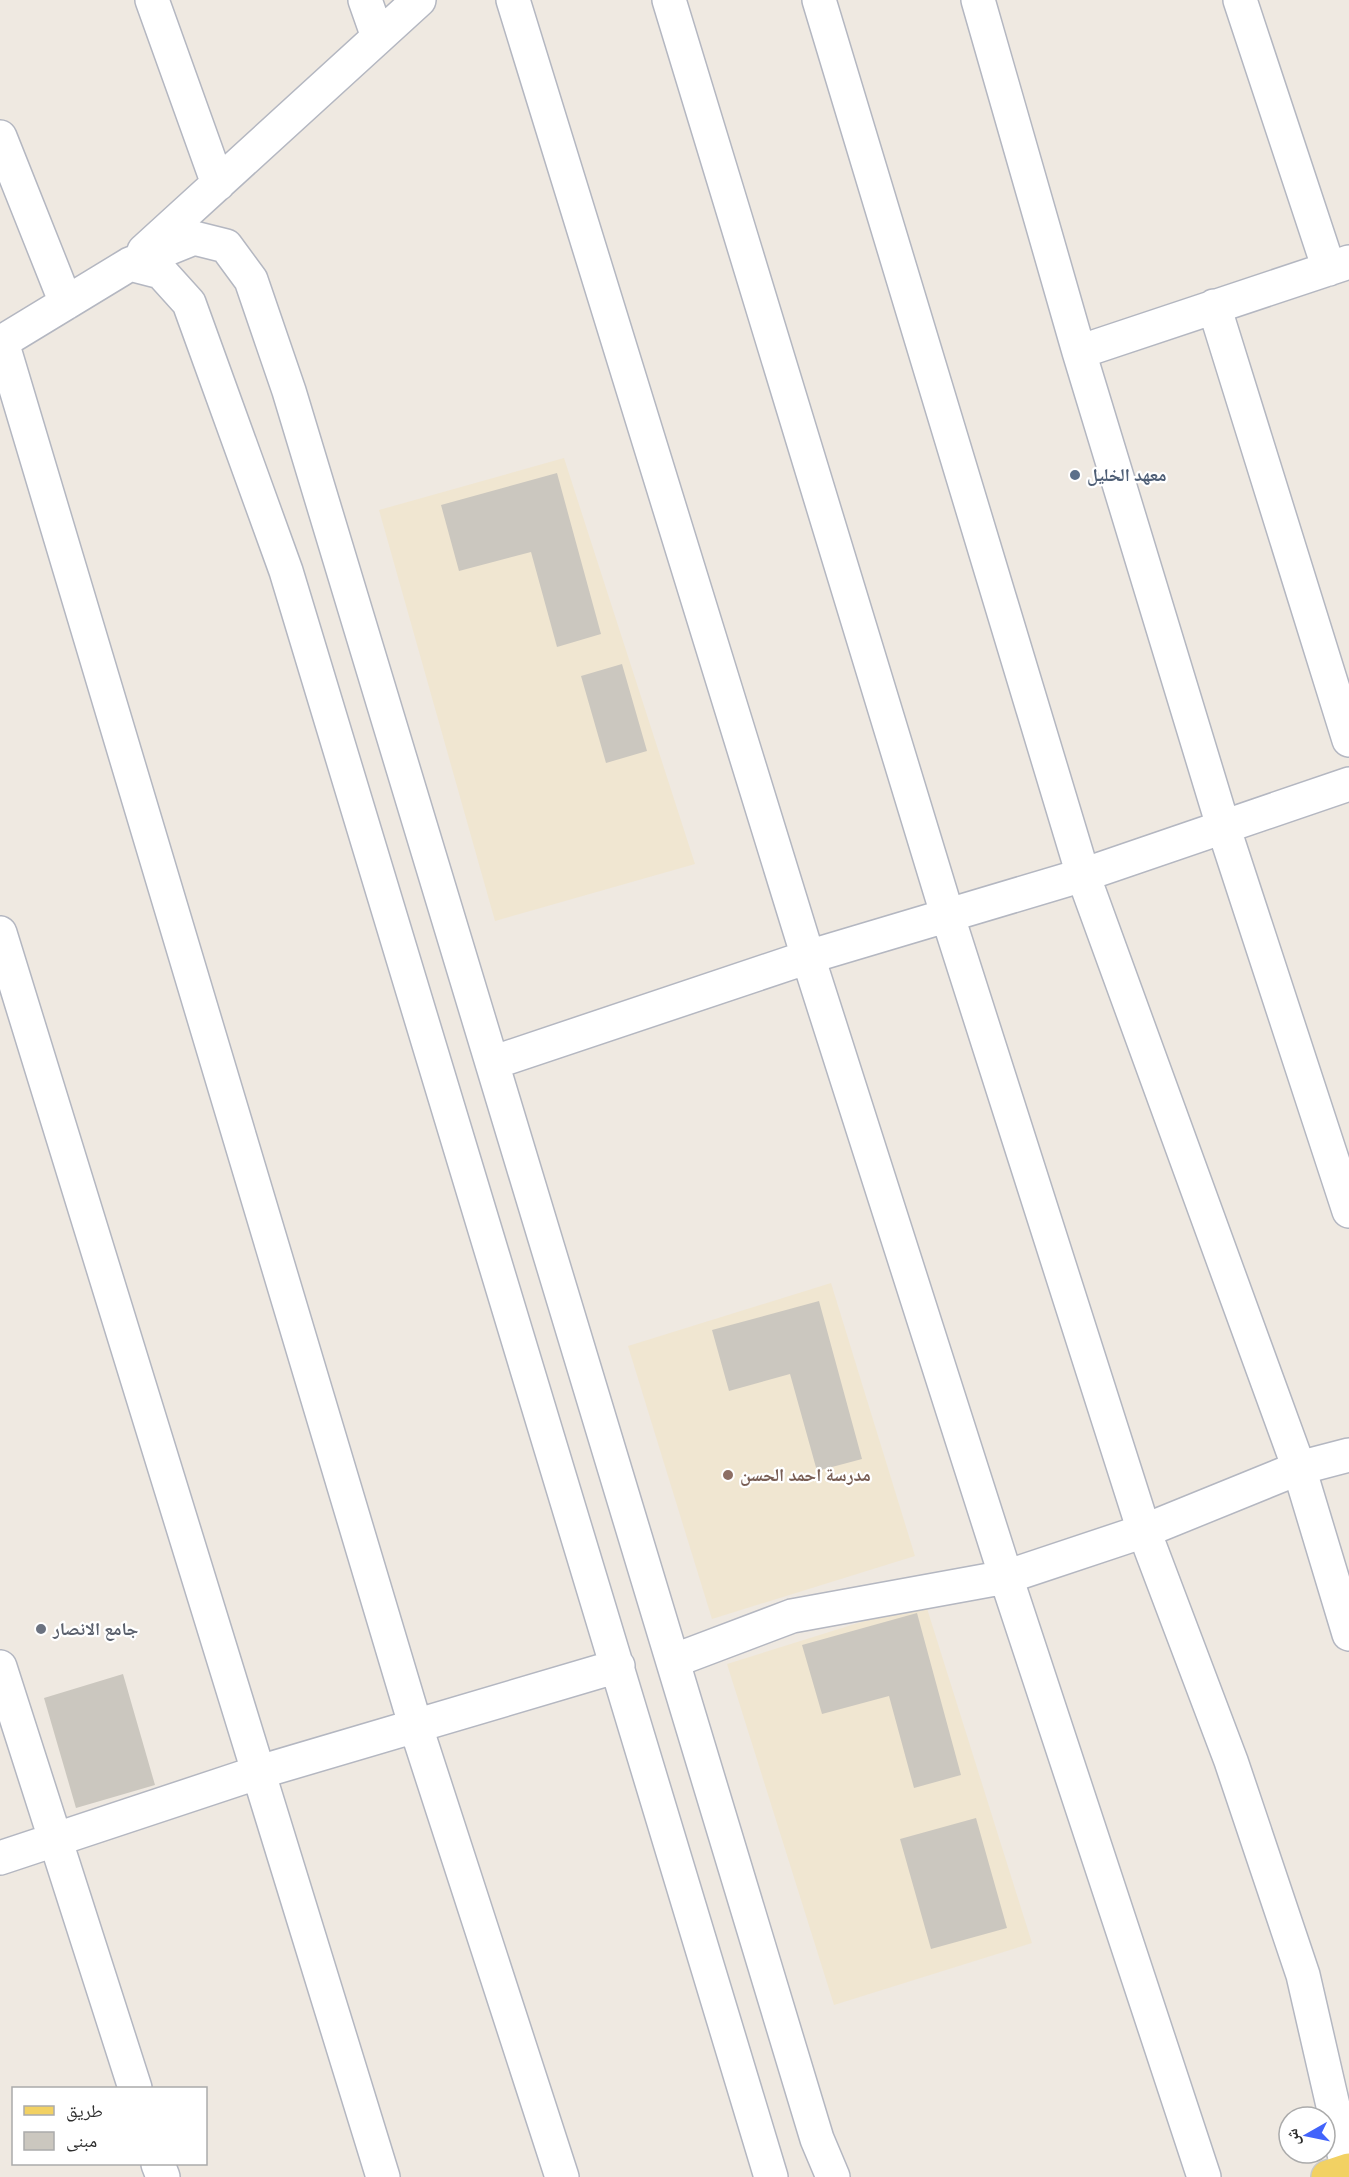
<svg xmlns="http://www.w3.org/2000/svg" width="1349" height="2177" viewBox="0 0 1349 2177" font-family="Figtree,'Noto Naskh Arabic',sans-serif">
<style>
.education{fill:#f0e6d1}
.building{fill:#cbc7bf}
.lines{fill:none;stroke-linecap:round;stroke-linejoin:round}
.minor-casing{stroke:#b4b7c1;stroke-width:36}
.major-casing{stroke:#c9c9c9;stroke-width:36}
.minor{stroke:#fff;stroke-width:33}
.major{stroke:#f2d163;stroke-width:33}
.service-dot{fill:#5c6f8a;stroke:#fff;stroke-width:2}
.education-dot{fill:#8d6e63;stroke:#fff;stroke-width:2}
.worship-dot{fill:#6b7280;stroke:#fff;stroke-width:2}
.labels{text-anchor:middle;stroke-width:4.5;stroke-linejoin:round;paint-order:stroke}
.service-label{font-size:18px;font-weight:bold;fill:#4e5e75;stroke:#fff;text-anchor:start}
.education-label{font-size:18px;font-weight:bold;fill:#785e54;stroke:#fff;text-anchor:start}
.worship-label{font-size:18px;font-weight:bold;fill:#5b616d;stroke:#fff;text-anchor:start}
</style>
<rect width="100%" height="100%" fill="#efe9e1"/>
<path class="education" d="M564,458l131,406 -200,57 -116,-411z
M831,1283l84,273 -203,63 -84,-273z
M925,1602l107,341 -198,62 -107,-341z"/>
<path class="building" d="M557,473l44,161 -44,13 -26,-95 -72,19 -18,-66z
M622,664l25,87 -41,12 -25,-87z
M819,1301l43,158 -45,12 -27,-97 -61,17 -17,-61z
M917,1613l44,162 -47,13 -25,-92 -67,18 -20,-69z
M123,1674l32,111 -79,23 -32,-110z
M976,1818l31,110 -76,21 -31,-110z"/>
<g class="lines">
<g class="minor-casing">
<path id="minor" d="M152,0l66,184
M365,0l13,37
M513,0l295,957 198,620 198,600
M669,0l279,917 196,614 87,230 72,214 45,196
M819,0l264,875 216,593 50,166
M978,0l101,352 144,474 126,385
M1240,0l89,269
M0,137l66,166
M144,251l275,-251
M130,264l31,8 28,31 97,268 485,1606
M1214,306l135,434
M2,342l413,1382 147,453
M0,343l130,-79 64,-26 32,8 25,34 38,111 528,1748 16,38
M1079,352l270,-90
M0,933l383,1244
M492,1063l316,-106 275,-82 266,-91
M673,1661l119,-45 214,-39 138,-46 155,-63 50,-13
M0,1667l135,421
M0,1858l256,-85 362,-107
M158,2164l5,13"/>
</g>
<g class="major-casing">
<path id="major" d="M1328,2177l21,-7"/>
</g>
<use href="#minor" class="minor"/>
<use href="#major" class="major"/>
</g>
<circle class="service-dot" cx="1075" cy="475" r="6"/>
<circle class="education-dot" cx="728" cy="1475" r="6"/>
<circle class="worship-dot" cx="41" cy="1629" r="6"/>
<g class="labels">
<g class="service-label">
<text x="1087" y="481">معهد الخليل</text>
</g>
<g class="education-label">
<text x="740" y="1481">مدرسة احمد الحسن</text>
</g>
<g class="worship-label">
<text x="53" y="1635">جامع الانصار</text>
</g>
</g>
<rect x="12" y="2087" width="195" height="78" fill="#ffffff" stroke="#ababab" stroke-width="1.5"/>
<rect x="24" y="2106" width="30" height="9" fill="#f2d163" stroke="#ababab" stroke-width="1.5"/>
<text x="66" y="2117" font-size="18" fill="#2e2e2e">طريق</text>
<rect x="24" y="2132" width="30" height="18" fill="#cbc7bf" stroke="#ababab" stroke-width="1.5"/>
<text x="66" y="2147" font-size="18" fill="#2e2e2e">مبنى</text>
<g transform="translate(1307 2135) rotate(261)"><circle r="28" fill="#ffffff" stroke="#ababab" stroke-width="1.5"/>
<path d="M0-4.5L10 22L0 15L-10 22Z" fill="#4264fb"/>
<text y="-9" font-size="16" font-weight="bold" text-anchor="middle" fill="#2e2e2e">ش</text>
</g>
</svg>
